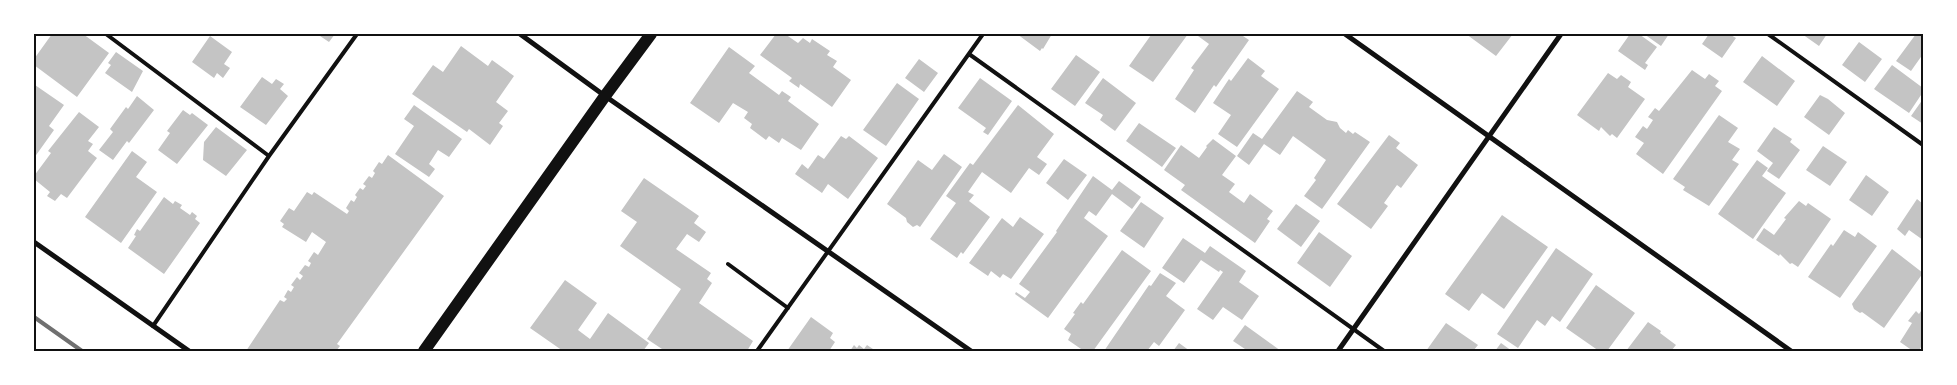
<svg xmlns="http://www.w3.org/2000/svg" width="1957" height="385" viewBox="0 0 1957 385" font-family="Cabin,sans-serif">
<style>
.building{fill:#c4c4c4}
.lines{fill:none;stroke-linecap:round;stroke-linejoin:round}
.service{stroke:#111;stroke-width:4}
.minor{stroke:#111;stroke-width:5}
.primary{stroke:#111;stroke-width:12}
.rail{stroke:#707070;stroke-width:4}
.neatline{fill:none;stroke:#111;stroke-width:2}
</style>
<rect width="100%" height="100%" fill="#fff"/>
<path class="building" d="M52,34h31l26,19 -32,44 -43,-32v-6z
M317,34h18l-6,8z
M776,34h9l13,9 5,-5 7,5 2,-4 18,12 -3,4 10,6 -4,6 18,13 -19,27 -32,-23 -1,4 -10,-7 3,-3 -32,-23z
M1017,34h35l-9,15 -1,-1 -2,3z
M1148,34h40l-35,48 -24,-16 22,-31z
M1199,34h41l9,6 -33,47 -2,-2 -19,28 -20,-14 19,-29 -3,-2 18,-24 -11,-8z
M1466,34h47l-17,22z
M1630,34h9l18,13 -12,16 3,2 -3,5 -27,-19z
M1644,34h25l-8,12z
M1709,34h20l7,4 -14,20 -20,-14z
M1802,34h25l-8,12z
M1916,34h7v20l-12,17 -15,-10z
M210,36l22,16 -8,12 6,4 -7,10 -6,-5 -3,5 -22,-16z
M1859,42l23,17 -17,23 -23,-17z
M461,46l27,20 4,-6 22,16 -18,26 12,9 -9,12 4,3 -13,19 -21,-16 -2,3 -55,-38 21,-29 10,7z
M729,47l26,19 -6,7 30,22 3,-4 9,6 -3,4 31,23 -18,26 -19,-12 -3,5 -10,-7 -3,4 -16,-12 2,-4 -8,-6 4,-6 -15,-9 -14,20 -29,-20z
M116,52l27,19 -11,21 -27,-19 6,-8 -3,-2z
M1076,55l24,17 -25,34 -24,-17z
M1762,56l33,25 -18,25 -34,-24z
M1248,58l17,13 -4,5 18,13 -42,58 -19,-13 13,-19 -18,-12 16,-24 2,2z
M919,59l19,14 -14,19 -19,-14z
M1892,65l31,23v4l-14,21 -35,-24z
M1692,70l13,9 4,-5 10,7 -4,5 7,5 -59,83 -27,-20 8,-11 -9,-6 8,-11 4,3 6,-9 -5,-3 7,-9 4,3z
M1608,73l9,6 4,-4 10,7 -3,5 17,12 -28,39 -5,-4 -2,2 -9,-9 -2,4 -22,-16z
M262,77l10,7 4,-5 8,5 -4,5 8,7 -22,29 -26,-18z
M980,78l32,23 -24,34 -5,-3 3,-4 -28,-20z
M1103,78l33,25 -21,28 -15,-11 3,-5 -18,-12z
M897,83l22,16 -33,47 -23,-16z
M35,85l29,20 -15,21 5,4 -20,28v-71z
M1297,91l16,11 -4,5 18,13 10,2 3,6 6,5 2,-3 5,4 2,-2 15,10 -48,67 -18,-13 12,-16 -2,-2 12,-18 -33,-24 -13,19 -16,-11 -15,21 -12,-9 16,-23 9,6z
M1820,95l8,4 17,14 -16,22 -25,-18z
M137,96l17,14 -25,33 -2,-2 -14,19 -14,-10 14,-18 -3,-3 16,-22 2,2z
M1923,99v25l-12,-8z
M414,105l48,34 -13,18 -11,-7 -9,14 6,5 -6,8 -34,-23 19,-28 -10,-7z
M1018,105l36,29 -17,23 10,7 -8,11 -10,-7 -18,25 -29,-21 -14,20 6,3 -5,6 21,16 -27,37 -2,-2 -4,6 -27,-19 26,-36 -10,-7 24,-33 3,2z
M183,110l7,5 2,-2 16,12 -31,39 -19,-14 12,-17 -3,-2z
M79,112l20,15 -11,14 5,3 -5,7 9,7 -30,40 -6,-4 -6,7 -8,-5 3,-4 -16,-13v-3l17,-23 -3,-2z
M1719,115l19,13 -10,14 12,7 -8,11 7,4 -30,42 -26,-16 2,-3 -12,-8z
M1139,123l37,25 -14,19 -36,-26z
M216,127l31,23 -21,26 -23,-16 1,-18z
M1774,127l18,12 -2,3 10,8 -21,29 -12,-8 6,-8 -16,-12z
M1389,135l11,8 -4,5 22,17 -17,23 -4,-3 -13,18 4,3 -17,23 -34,-25z
M841,136l5,3 3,-3 29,22 -30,41 -20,-15 -6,9 -27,-19 7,-10 6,5 10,-14 6,4z
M1213,139l23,17 -14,19 13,9 -6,8 15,11 6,-9 23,17 -6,8 3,2 -15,22 -74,-53 4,-5 -21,-15 17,-25 18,13 8,-11 -1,-1z
M1823,146l24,16 -17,24 -24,-16z
M132,151l15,11 -11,15 21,15 -36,51 -36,-26z
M944,154l18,13 -42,60 -3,-2 -4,2 -6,-5 -1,-4 -19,-14 31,-44 14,10z
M388,155l56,41 -107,148 3,2 -4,5h-90l34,-51 4,2 3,-3 -3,-2 4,-7 3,2 3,-5 -3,-2 6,-8 3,3 3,-4 -4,-3 6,-8 4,2 2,-4 -3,-2 6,-9 4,3 8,-13 -14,-10 -6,10 -24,-15 2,-3 -4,-3 9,-13 5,3 13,-19 5,3 2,-3 33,22 2,-3 -3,-3 5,-8 3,2 3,-5 -2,-2 5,-7 3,2 3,-4 -3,-2 6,-8 3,2 3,-5 -2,-2 6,-9 3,2z
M1064,159l23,16 -19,25 -22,-17z
M1757,160l11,8 -6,8 24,17 -33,46 -35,-25z
M1866,175l23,17 -17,24 -23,-16z
M1093,176l19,14 7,-9 22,16 -9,12 -20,-15 -16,22 -7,-5 -5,7 24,18 -60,82 -33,-24 1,-2 9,6 5,-6 -11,-8 38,-52 -1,-1z
M644,178l55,38 -5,7 12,9 -7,10 -12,-8 -11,15 35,24 -4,6 5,4 -13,20 54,38 -6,10h-82l-18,-12 34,-50 -61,-43 17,-24 -16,-11z
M164,197l9,7 2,-3 7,4 -2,3 10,7 2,-3 5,4 -2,3 5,4 -36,51 -36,-26 8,-12 -2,-1 3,-6 3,2z
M1917,199l6,5v36l-14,-10 -4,6 -8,-7z
M1799,201l7,5 2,-3 23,16 -33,48 -6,-4 -2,1 -10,-10 -1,2 -23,-16 8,-12 10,7 12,-16 -2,-1z
M1141,202l23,16 -20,30 -24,-17z
M1296,204l24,17 -19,26 -24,-18z
M1502,215l46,32 -44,62 -22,-16 -13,18 -24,-17z
M1020,217l24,17 -33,45 -8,-5 -3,4 -9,-7 -3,5 -19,-13 33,-45 11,9z
M1844,230l11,7 3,-5 19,14 -37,52 -32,-21 23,-33 2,2z
M1319,232l33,24 -22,31 -33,-24z
M1183,238l22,15 5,-7 36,25 -7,11 20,14 -17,24 -19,-13 -10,13 -16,-11 26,-37 -3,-2 -1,2 -18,-12 -17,23 -22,-15z
M1556,248l37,26 -33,48 -8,-6 -7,10 -8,-6 -19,28 -21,-14z
M1892,249l31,24 -39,55 -22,-16 -2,1 -6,-4 -2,-5z
M1122,250l29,21 -58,80h-9l-16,-11 3,-6 -7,-5 11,-15 -2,-1 8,-11 2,2z
M1160,273l16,10 -10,13 19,14 -26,36 -5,-4 -7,9h-43l45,-66 2,1z
M565,280l32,23 -19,27 12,9 18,-26 41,30 -6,8h-80l-33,-23z
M1596,285l39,28 -28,38h-8l-33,-23z
M1923,308v40l-2,-1 -2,4h-6l-13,-9 12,-19 -4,-2 8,-10 3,3z
M811,317l22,16 -3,5 5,4 -6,9h-42z
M1648,322l13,9 -1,2 16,12 -5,6h-45z
M1446,323l32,22 -5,6h-47z
M1245,325l36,26h-33l-15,-10z
M1179,343l11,8h-17z
M1501,343l11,8h-17z
M854,345l3,3 2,-3 5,4 3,-4 9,6h-26z"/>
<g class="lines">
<path class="service" d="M106,34l163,122
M1768,34l155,111
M969,54l415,297
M728,264l60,44
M153,326l116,-170 88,-122
M757,351l226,-317"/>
<path class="minor" d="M520,34l85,62 366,255
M1345,34l446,317
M34,242l155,109
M1338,351l223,-317"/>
<path class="primary" d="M424,351l181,-255 46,-62"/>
<path class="rail" d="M34,317l48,34"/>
</g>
<rect width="1957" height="385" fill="none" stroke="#ffffff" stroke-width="70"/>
<rect x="35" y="35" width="1887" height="315" class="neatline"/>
</svg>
